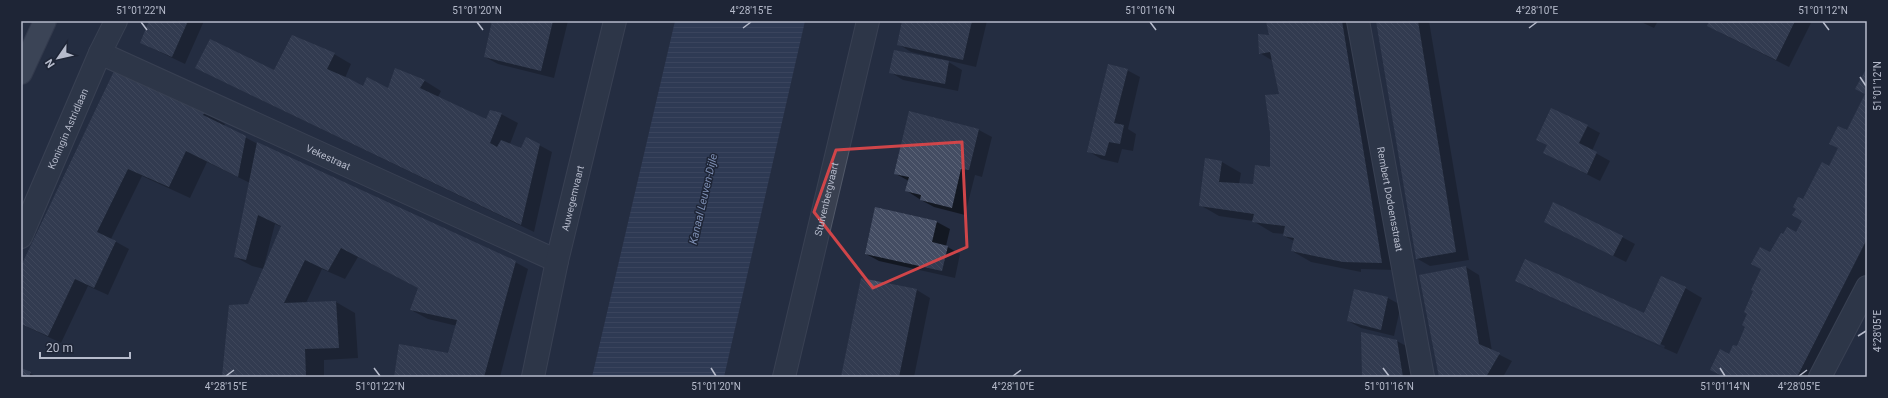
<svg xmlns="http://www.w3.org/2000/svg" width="1888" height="398" viewBox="0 0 1888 398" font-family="Roboto,sans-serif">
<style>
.water{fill:url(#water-rules)}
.shadow{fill:#0007;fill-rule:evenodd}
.building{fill:url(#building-back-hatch)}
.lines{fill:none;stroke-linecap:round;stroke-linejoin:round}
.minor-casing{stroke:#515868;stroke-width:24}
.major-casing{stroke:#43495a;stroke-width:24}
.minor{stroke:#394050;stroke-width:22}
.major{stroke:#575f70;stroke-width:22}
.marked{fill:none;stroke:#d04549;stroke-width:3;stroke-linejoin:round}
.ticks{fill:none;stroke:#b6bbcb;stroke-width:1.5}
.labels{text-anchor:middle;stroke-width:3;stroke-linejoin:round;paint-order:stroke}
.street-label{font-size:10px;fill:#b6bbcb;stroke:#1e2536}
.water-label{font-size:11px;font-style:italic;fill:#7d8eb2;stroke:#1e2536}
.neatline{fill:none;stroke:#b6bbcb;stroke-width:1.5}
.ticks-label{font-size:10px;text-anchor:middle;fill:#b6bbcb}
</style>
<defs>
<pattern id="water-rules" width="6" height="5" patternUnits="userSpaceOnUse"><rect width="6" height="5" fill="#3b496a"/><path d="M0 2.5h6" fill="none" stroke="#55617e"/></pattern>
<pattern id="building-back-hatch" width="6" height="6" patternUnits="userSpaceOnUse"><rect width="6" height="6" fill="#444d63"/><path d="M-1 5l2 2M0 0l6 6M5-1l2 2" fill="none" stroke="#5d6578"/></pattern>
</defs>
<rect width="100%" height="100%" fill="#252d41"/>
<path class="water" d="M675,21h130l-81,356h-132z"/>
<path class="shadow" d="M150,21h54l-19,43 -44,-21z
M493,21h75l-14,57 -56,-14 -13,-7z
M903,21h84l-11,46 -65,-15 -13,-8z
M1267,21h86l42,249 -34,-1v3l-50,-10 -19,-11 2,-10 -10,-5 1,-2 -12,-1 -20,-12 -34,-5 -19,-11 22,-43 19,11 -2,11 15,1 17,-17 9,-73 -7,-34 -13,-8 10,-17z
M1377,21h52l40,239 -39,6 -14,-8z
M1639,21h19l-4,7z
M1710,21h97l4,2 -22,44 -68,-34z
M334,54l17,10 -6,14 18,10 25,2 8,-21 29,12 16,10 -3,6 48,23 15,-6 17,9 -8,21 11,5 18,-4 13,7 -18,80 -338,-164 79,3z
M947,61l15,9 -4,21 -55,-11 -13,-8z
M1127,70l13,7 -12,52 8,5 -3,17 -11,-2 -4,14 -17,-4 -13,-8z
M1867,74v198l-53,105h-91l-12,-7 26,-23 10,-20 24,-74 25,-19 8,-13v-20l25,-34 10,-19 -9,-4 18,-12 19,-38z
M204,112l21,12 -1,2 34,18 257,118 13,7 -28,108h-105l54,-22 8,-29 -29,-7 -17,-9 8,-22 -61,-31 -13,22 -23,-10 -16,34 30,-1 19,11 3,45 -34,2v17h-101l29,-72 12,-36 -12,-3 -17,-9 15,-74 -43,-21 -17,36 -48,-22 -31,63 18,10 -21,46 -20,-9 -27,57 -40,-19v-56l58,-122zM275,224l7,3 -18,39z
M910,112l69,18 13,7 -10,40 -7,-2 -10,40 -31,-8 -13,-7 -14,-9 2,-10 -13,-7z
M1587,126l13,7 -8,18 18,10 -10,20 -55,-28 3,-8z
M937,222l13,7 -4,17 14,8 -5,24 -76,-17 -13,-7z
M1545,222l77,15 13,7 -9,18z
M1466,267l13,8 13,76 20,10 -9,16h-63z
M1517,280l128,34 40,-26 17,10 -25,56 -144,-64 131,58 1,-2 -132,-59v3z
M917,290l13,8 -16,79h-72z
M1355,290l33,8 13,7 -7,31 -33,-8 -13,-7z
M1397,341l13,7 4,29h-50z
M21,369l9,4 7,4h-16z"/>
<path class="building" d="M149,21h39l-16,36 -32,-14z
M492,21h61l-12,50 -57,-14z
M902,21h70l-9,39 -66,-15z
M1266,21h76l40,242 -39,-1 -52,-11 3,-13 -11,-2 2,-10 -33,-4 2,-8 -55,-8 6,-48 17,3 -3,21 34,2 2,-19 15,2v-35l-5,-37 14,-1 -9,-42 -11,2 -1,-20 11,1z
M1376,21h42l38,231 -40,7z
M1709,21h86l-19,39 -69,-34z
M292,35l43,18 -8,16 23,10 13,7 4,-9 21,11 7,-20 30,12 -5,8 66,31 4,-9 12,3 -12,30 7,4 4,-7 20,8 5,-11 14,7 -19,81 -326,-157 15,-29 64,31z
M894,50l55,11 -4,23 -56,-11z
M1108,64l20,5 -14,54 10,2 -4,19 -11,-2 -4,14 -18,-4z
M115,69l90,42 -2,4 43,21 -8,41 -52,-26 -17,36 -41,-18 -31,63 19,9 -22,47 -19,-9 -27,57 -27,-12v-58z
M1865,71l2,2v166l-70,138h-73l-14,-7 10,-21 9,5 4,-9 4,1 8,-19 -3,-2 5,-11 -3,-2 9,-21 -2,-1 10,-21 -10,-5 9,-17 10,5 11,-19 2,1 4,-7 9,5 6,-11 -10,-6 4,-6 -3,-2 5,-10 5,2 19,-37 7,4 9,-18 -9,-4 9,-18 9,4 18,-36 -10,-5z
M1551,108l37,17 -9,18 18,9 -10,22 -44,-21 4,-8 -11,-5z
M909,111l70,18 -10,41 -8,-1 -9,39 -32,-8 1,-5 -16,-4 4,-14 -15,-3z
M257,142l259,119 -32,116h-90l5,-33 49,9 9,-33 -47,-10 8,-22 -77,-40 -13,23 -23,-11 -21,43 52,-2 3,47 -34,1 1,28h-84l7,-72 19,-1 33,-78 -23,-11 -12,45 -12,-3z
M1553,202l70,34 -10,20 -69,-34z
M875,207l62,14 -5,21 16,4 -6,25 -77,-17z
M1525,259l119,54 17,-37 25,11 -26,58 -145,-64z
M1466,266l13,78 21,9 -14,24h-47l-20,-102z
M861,278l56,11 -18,88h-58z
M1354,289l34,8 -7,33 -34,-9z
M1361,332l36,8 6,37h-41z
M21,368l10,4 -2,5h-8z"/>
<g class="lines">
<g class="minor-casing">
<g id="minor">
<path id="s1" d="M1358,21l65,356"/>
<path id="s2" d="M100,53l457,208"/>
<path id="s3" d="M21,237l79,-184 16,-32"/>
<path id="s4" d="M533,377l24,-116 58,-240"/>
<path id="s5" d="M784,377l84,-356"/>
<path d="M1820,377l47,-90"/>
</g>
</g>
<g class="major-casing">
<path id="major" d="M21,73l24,-52"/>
</g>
<use href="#minor" class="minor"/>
<use href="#major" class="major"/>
</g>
<path d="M0 0H1888V398H0ZM962,142l5,105 -94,41 -59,-76 22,-62z" fill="#252d41" fill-opacity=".55" fill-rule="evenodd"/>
<path class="marked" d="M962,142l5,105 -94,41 -59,-76 22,-62z"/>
<path class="ticks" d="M141,22l6,8M477,22l6,8M1150,22l6,8M1823,22l6,8M743,28l8,-6M1529,28l8,-6M1860,77l6,9M1858,336l8,-5M374,368l6,8M711,368l5,8M1383,368l6,8M1720,368l5,8M226,376l8,-6M1013,376l8,-6M1799,376l8,-6"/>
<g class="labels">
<g class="street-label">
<text dy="4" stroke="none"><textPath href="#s3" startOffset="118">Koningin Astridlaan</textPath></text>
<text dy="4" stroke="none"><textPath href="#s2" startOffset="251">Vekestraat</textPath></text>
<text dy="4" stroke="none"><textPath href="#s4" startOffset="183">Auwegemvaart</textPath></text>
<text dy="4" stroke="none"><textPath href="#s5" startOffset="183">Stuivenbergvaart</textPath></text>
<text dy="4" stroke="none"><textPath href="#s1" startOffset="181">Rembert Dodoensstraat</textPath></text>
</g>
<g class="water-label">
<text transform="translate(703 199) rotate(-77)" y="4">Kanaal Leuven-Dijle</text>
</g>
</g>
<rect width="1888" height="398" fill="none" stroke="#1e2536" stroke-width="44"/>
<g transform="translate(58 58) rotate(236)" stroke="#1e2536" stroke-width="3" paint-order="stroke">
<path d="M0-3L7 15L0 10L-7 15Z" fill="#b6bbcb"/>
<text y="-6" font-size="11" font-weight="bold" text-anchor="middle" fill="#b6bbcb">N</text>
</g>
<path d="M40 352v6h90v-6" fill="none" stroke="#b6bbcb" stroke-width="2"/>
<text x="46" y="352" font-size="12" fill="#b6bbcb" stroke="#1e2536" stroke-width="3" paint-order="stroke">20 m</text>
<rect x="22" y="22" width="1844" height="354" class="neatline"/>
<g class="ticks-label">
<text x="141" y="14">51°01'22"N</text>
<text x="477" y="14">51°01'20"N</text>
<text x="751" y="14">4°28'15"E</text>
<text x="1150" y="14">51°01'16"N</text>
<text x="1537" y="14">4°28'10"E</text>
<text x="1823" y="14">51°01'12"N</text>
<text transform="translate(1877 86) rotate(-90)" y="4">51°01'12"N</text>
<text transform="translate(1877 331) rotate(-90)" y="4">4°28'05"E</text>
<text x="226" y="390">4°28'15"E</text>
<text x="380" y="390">51°01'22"N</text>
<text x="716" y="390">51°01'20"N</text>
<text x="1013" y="390">4°28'10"E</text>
<text x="1389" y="390">51°01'16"N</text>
<text x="1725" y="390">51°01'14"N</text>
<text x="1799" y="390">4°28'05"E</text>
</g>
</svg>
